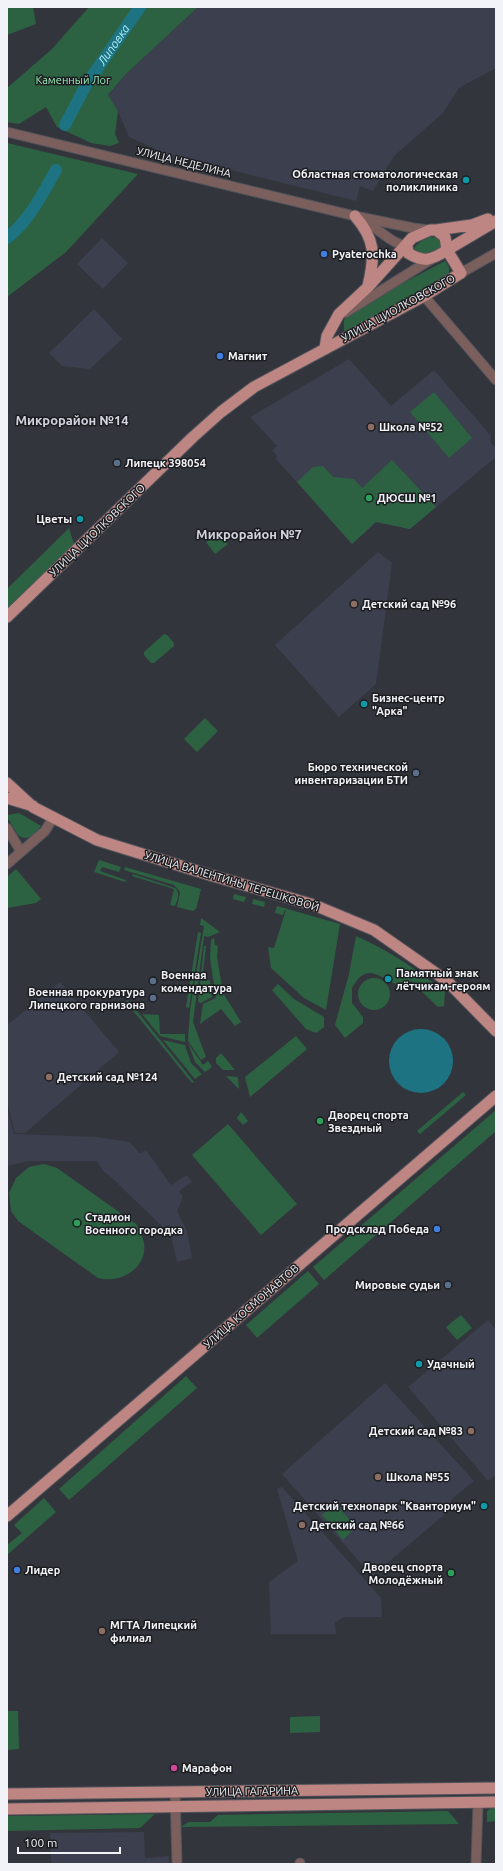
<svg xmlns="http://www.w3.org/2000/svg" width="503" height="1871" viewBox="0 0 503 1871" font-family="Ubuntu,sans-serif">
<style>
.built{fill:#3c3f4d}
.green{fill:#2c6242}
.water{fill:#1e7382}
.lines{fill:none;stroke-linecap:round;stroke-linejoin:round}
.river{stroke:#1e7382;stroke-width:12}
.minor-casing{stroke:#52535b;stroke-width:11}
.major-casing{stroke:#52535b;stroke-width:13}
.minor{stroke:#7a5f5d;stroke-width:9}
.major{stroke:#bd8682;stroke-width:11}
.culture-dot{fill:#0f9aa8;stroke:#1c1d20;stroke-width:1.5}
.shop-dot{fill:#3f7fe0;stroke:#1c1d20;stroke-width:1.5}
.education-dot{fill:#8d6e63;stroke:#1c1d20;stroke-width:1.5}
.service-dot{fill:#5c6f8a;stroke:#1c1d20;stroke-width:1.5}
.leisure-dot{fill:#2e9e5b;stroke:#1c1d20;stroke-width:1.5}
.hotel-dot{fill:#d1479c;stroke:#1c1d20;stroke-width:1.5}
.labels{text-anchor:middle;stroke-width:3;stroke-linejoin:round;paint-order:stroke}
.park-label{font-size:11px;fill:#9aedb8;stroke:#1c1d20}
.street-label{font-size:11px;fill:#f2f3f8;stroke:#1c1d20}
.poi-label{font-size:11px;font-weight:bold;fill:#f2f3f8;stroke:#1c1d20;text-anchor:start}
.water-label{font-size:12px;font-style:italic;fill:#aeeefb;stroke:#1c1d20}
.quarter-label{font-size:13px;font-weight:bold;fill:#d2d5df;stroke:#1c1d20}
</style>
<rect width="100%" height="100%" fill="#33353d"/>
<path class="built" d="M198,7h298v61l-37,20 -16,25 -49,43 -21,35 -13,-5 -4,15 -189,-47 -38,-17 -11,-26 -10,-15 18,-22z
M102,238l26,25 -25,26 -26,-25z
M94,309l28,30 -32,30 -28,-3 -13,-13z
M349,359l42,47 43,-36 57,66 -1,6 6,6v9l-86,72 -34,-7 -24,22 -76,-85 1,-3 -5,-6 5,-4 -27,-29z
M378,552l14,11 -16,121 -37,33 -64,-72z
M60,982l59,70 -94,81h-10l-8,-31v-77z
M7,1109l7,25 83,3 33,5 10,12 6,-4 25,35 16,-10 5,7 -13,9 4,6 -6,14 10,20 5,27 -15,4 -6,-27 -60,-58 -8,-6 -6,-10h-68l-22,5z
M488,1320l8,10v145l-8,6 -80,-94z
M385,1383l89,98 -21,17 -9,17 -72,61 -90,-102z
M282,1487l99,111 1,19h-38l-9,6 1,11h-65l-2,-52 29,-21 -21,-72z
M144,1832l1,26 24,-2v8h-118l-1,-31z"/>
<path class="green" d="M7,7h26l3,17 -29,11z
M89,7h109l-72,67 -18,21 10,16 -3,23 4,9 -9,3 -19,-3 -34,-16 -11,-20 -27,17 -12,-2v-34l45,-39z
M7,143l131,31 -72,78 -59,45z
M431,237l8,1 5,8 -10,9 -18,-2 -2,-5c5,-6 10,-9 17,-11z
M445,261c6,6 5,13 0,19l-99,53 -2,-1v-12l8,-10z
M434,392l38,46 -23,20 -39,-46z
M392,460l44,47 -26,22 -34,-7 -24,22 -55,-62 16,-15 10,-1 10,11 21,2 8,9z
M69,528l5,16 -67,66v-21z
M219,532l9,12 -13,10 -9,-12z
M164,634l3,1 7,8v3l-20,17h-3l-7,-8v-3z
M205,718l13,13 -21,21 -13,-13z
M19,813l22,13c-6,7 -13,17 -23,9l-11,-18v-2z
M99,860l22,7 -2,5 -17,-5 -2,4 26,9 -1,2 -31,-10z
M125,867l76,22 -5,20 -3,2 -16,-4 3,-15 -6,-7 -50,-15z
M16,869l25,30 -5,4 -29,5v-31z
M133,874l42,14c6,5 2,12 0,18l-5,-1 4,-16 -42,-13z
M234,894l12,3 -2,5 -11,-3z
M253,899l12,3 -1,5 -12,-3z
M277,906l63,18 -14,86 -22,-12 -33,-30 -3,-21 6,1 12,-38h-1l-2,5 -8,-2z
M201,918l19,14 -12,5 -4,-1 -11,86 13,35 -5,3 -13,-19 2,-31 14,-84 -4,-1z
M198,932l3,1 -12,75 -3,-1z
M356,936c33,15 61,33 89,56l-1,14 -6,1 -27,-26c-3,1 -7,3 -10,3 -17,1 -32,-28 -49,4v15l11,14v6l-18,15 -10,-13 14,-51z
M214,938l1,7 3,1 -1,11 6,36 18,29 -6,4 -14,-17 -21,15 3,-20 13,-6 -6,-40 1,-18z
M204,946h2l-4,35 8,-1 2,17 -11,6 -3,-1z
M358 994a16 16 0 1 1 32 0a16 16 0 1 1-32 0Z
M278,984l16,15 30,18v10l-8,6 -10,-4 -34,-39z
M128,1000l66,82 -2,1 -66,-81z
M142,1014l17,1 1,19h25v8l-25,-6z
M296,1036l11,13 -57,48 -5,-20z
M163,1040l22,5 6,18 11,11 -7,5z
M188,1043l15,22 5,-4 4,6 -7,5 -10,-10z
M221,1053l14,17h-12l-7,-7v-5z
M226,1076l12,1 1,12z
M463,1092l3,3 -46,39 -3,-3z
M496,1110v21l-172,149 -11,-13z
M241,1112l7,9 -5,4 -6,-7z
M228,1124l69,80 -36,31 -69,-80z
M44,1164l13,4 79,56c2,4 5,8 6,12 11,28 -19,49 -44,42l-80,-57 -7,-10 -2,-18 7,-15 13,-11z
M308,1271l11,13 -62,54 -11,-13z
M461,1315l11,13 -15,12 -11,-13z
M186,1376l11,12 -128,112 -10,-11z
M44,1498l12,14 -49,43v-10l15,-12 -8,-8z
M335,1503l21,24 -13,13 -21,-25z
M7,1711h11l1,38 -12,1z
M320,1716v16l-30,1v-16z
M493,1807h3v14l-9,1v-11z
M448,1811l11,13 -279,3 9,-5h21l8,-7z
M155,1814l-15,14 -133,3v-15z"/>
<path class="water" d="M389 1061a32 32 0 1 1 64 0a32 32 0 1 1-64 0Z"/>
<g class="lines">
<g class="river">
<path id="s1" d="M65,125l21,-40 54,-78"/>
<path d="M7,238c22,-17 36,-45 49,-68"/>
</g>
<g class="minor-casing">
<path id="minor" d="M7,132l348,84 58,12 17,2
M364,221c14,7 27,23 43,25
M461,273l35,-20
M424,296l72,84
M345,313l85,-53
M7,828l14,24
M7,864l38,-33 8,-13
M175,1792l2,72
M300,1863v1
M476,1864l2,-61"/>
</g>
<g class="major-casing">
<path id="major" d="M355,216c21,24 20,40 13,70
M436,230l36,-5 16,-6
M325,348l2,-12 12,-22 29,-27 44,-49 18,-8h6l9,7 2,13c-15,10 -23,13 -39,3l-1,-7
M7,617l186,-180 28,-25 33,-25 170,-91 37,-23 -14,-23 49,-29
M7,783l26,24 64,33 113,35 104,30 60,25 73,51 49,50
M7,798l26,8
M7,1516l489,-420
M7,1794l489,-6
M7,1809l489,-7"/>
</g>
<use href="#minor" class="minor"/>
<use href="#major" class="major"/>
</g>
<g class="culture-dot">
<circle cx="466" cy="180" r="4"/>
<circle cx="80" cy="519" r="4"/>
<circle cx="364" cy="704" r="4"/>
<circle cx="388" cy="979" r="4"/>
<circle cx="419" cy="1364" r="4"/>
<circle cx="484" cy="1506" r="4"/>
</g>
<g class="shop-dot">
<circle cx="324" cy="254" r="4"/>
<circle cx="220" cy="356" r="4"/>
<circle cx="437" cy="1229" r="4"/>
<circle cx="17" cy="1570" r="4"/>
</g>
<g class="education-dot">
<circle cx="371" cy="427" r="4"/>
<circle cx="354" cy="604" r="4"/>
<circle cx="49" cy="1077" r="4"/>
<circle cx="471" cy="1431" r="4"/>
<circle cx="378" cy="1477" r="4"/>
<circle cx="302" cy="1525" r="4"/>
<circle cx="102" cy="1631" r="4"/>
</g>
<g class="service-dot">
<circle cx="117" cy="463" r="4"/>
<circle cx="416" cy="773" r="4"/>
<circle cx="153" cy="981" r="4"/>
<circle cx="153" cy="998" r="4"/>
<circle cx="448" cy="1285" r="4"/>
</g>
<g class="leisure-dot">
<circle cx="369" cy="498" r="4"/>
<circle cx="320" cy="1121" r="4"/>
<circle cx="77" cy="1223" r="4"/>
<circle cx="451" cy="1573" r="4"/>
</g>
<circle class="hotel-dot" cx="174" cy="1768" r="4"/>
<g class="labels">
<g class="park-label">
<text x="73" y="84">Каменный Лог</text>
</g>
<g class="street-label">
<text transform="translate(184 162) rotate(14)" y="4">УЛИЦА НЕДЕЛИНА</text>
<text transform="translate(398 308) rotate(-29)" y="4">УЛИЦА ЦИОЛКОВСКОГО</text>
<text transform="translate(97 530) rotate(-44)" y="4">УЛИЦА ЦИОЛКОВСКОГО</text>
<text transform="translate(232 881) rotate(17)" y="4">УЛИЦА ВАЛЕНТИНЫ ТЕРЕШКОВОЙ</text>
<text transform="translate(251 1306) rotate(-41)" y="4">УЛИЦА КОСМОНАВТОВ</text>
<text transform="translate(252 1791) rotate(-1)" y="4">УЛИЦА ГАГАРИНА</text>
</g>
<g class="poi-label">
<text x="458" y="178" text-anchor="end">Областная стоматологическая<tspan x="458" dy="13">поликлиника</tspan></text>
<text x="332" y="258">Pyaterochka</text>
<text x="228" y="360">Магнит</text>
<text x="379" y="431">Школа №52</text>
<text x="125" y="467">Липецк 398054</text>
<text x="377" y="502">ДЮСШ №1</text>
<text x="72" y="523" text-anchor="end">Цветы</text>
<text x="362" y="608">Детский сад №96</text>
<text x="372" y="702">Бизнес-центр<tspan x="372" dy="13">"Арка"</tspan></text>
<text x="408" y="771" text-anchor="end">Бюро технической<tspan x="408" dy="13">инвентаризации БТИ</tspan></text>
<text x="396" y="977">Памятный знак<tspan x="396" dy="13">лётчикам-героям</tspan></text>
<text x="161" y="979">Военная<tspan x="161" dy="13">комендатура</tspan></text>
<text x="145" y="996" text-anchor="end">Военная прокуратура<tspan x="145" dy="13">Липецкого гарнизона</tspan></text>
<text x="57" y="1081">Детский сад №124</text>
<text x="328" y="1119">Дворец спорта<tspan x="328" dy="13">Звездный</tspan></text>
<text x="85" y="1221">Стадион<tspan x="85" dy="13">Военного городка</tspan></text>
<text x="429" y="1233" text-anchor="end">Продсклад Победа</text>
<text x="440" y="1289" text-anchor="end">Мировые судьи</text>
<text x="427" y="1368">Удачный</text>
<text x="463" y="1435" text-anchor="end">Детский сад №83</text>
<text x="386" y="1481">Школа №55</text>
<text x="476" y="1510" text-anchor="end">Детский технопарк "Кванториум"</text>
<text x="310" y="1529">Детский сад №66</text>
<text x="443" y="1571" text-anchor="end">Дворец спорта<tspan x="443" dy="13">Молодёжный</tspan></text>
<text x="25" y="1574">Лидер</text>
<text x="110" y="1629">МГТА Липецкий<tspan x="110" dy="13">филиал</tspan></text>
<text x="182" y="1772">Марафон</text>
</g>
<g class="water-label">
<text dy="4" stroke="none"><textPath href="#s1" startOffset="94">Липовка</textPath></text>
</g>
<g class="quarter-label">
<text x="72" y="425">Микрорайон №14</text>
<text x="249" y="539">Микрорайон №7</text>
</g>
</g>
<rect width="503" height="1871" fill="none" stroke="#f2f3f8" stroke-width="16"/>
<path d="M18 1847v6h102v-6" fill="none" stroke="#f2f3f8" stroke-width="2"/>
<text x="24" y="1847" font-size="12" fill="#f2f3f8" stroke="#1c1d20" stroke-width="3" paint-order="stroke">100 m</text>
</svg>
